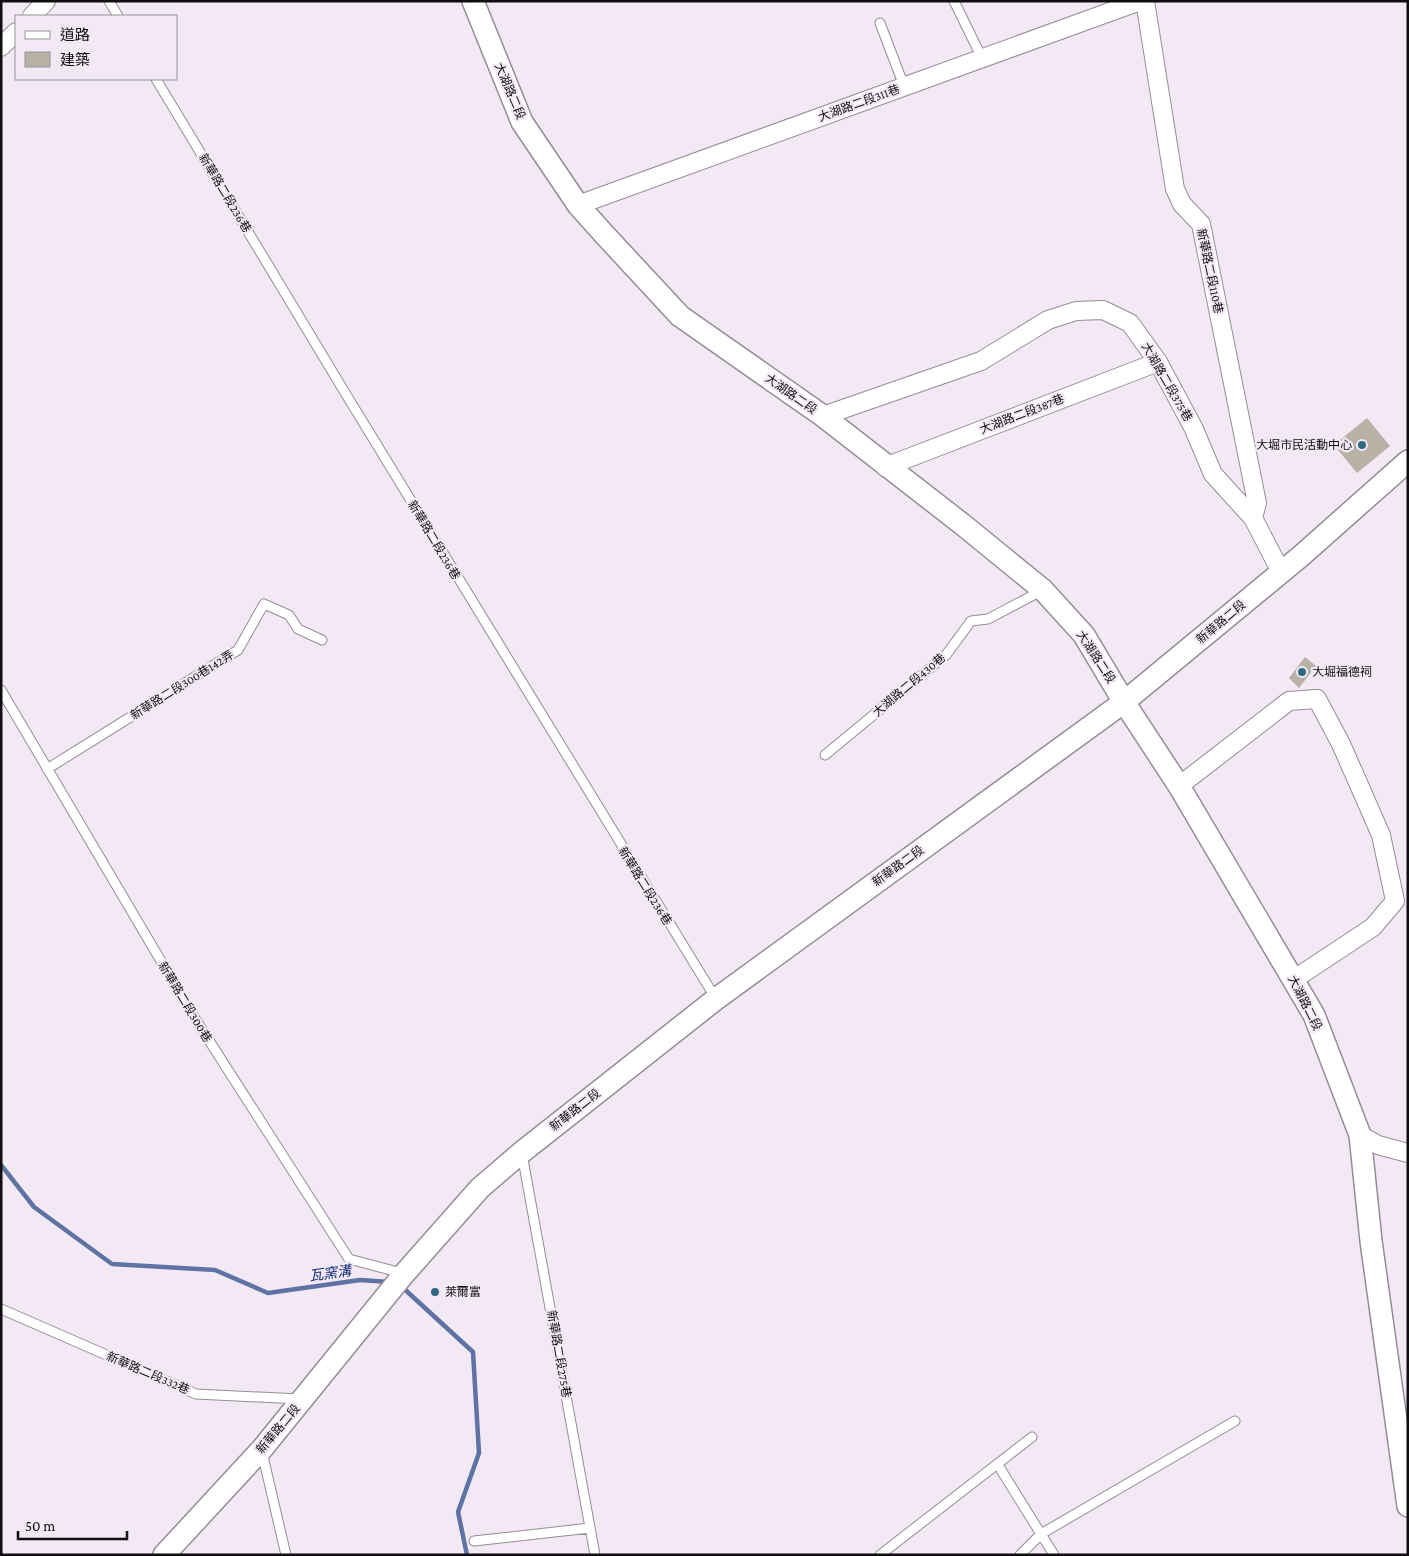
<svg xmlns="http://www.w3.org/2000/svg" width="1409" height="1556" viewBox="0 0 1409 1556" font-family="'Crimson Pro','Noto Sans TC',serif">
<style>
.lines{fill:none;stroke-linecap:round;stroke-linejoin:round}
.stream{stroke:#5e73a3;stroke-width:4.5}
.building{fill:#b8b1a5}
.service-casing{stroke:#958c97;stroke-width:11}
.minor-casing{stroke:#958c97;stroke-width:20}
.tertiary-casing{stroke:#958c97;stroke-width:24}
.service{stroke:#fff;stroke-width:9}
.minor{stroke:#fff;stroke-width:18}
.tertiary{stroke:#fff;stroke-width:21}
.poi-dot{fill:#2e6881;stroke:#f2e9f5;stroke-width:2}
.labels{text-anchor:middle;stroke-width:4.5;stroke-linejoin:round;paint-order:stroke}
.street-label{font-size:12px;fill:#100d11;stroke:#f2e9f5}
.poi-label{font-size:12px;fill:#100d11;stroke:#f2e9f5;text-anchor:start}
.water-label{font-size:14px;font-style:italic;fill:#102d78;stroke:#f2e9f5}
</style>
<rect width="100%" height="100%" fill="#f2e9f5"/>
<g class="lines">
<path class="stream" d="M1,1165l33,42 78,57 103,6 53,23 92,-13 29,2
M401,1286l72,66 6,101 -21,59 9,43"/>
</g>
<path class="building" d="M1367,418l23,28 -33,27 -23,-28z
M1305,657l11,9 -17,22 -10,-10z"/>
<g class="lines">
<g class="service-casing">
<path id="service" d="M109,1l9,15
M954,1l28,57
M880,23l24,63
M156,79l191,317 369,603
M1,690l193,327 155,242 53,14
M825,755l121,-100 25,-34 17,-2 55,-29
M47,769l191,-119 26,-46 25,11 9,14 24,11
M522,1154l73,401
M1,1309l195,85 104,5
M262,1452l24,103
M998,1465l56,90
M474,1541l116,-13
M880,1555l152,-118
M1020,1555l21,-21 194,-113"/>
</g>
<g class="minor-casing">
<path id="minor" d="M1145,1l30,188 7,15 19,20 56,279 -4,15
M32,16l14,-15
M1,47l15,-15
M578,205l562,-204
M823,416l158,-55 67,-41 28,-9 27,-1 27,13 28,39 35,65 20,47 40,44 28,54
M885,467l273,-105
M1179,786l110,-85 28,-2 24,45 40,91 14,66 -22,26 -80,53
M1360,1135l18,10 30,8"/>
</g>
<g class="tertiary-casing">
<path id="tertiary" d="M473,1l49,121 56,83 25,28 77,83 143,100 139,108 81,66 41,45 40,67 55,84 135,229 46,120 11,106 37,265
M164,1555l98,-106 142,-175 76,-86 42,-36 194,-153 408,-297 177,-146 107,-95"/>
</g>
<use href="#service" class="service"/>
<use href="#minor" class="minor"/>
<use href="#tertiary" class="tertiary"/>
</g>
<g class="poi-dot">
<circle cx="1362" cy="445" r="5"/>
<circle cx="1302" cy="672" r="5"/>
<circle cx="435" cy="1292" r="5"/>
</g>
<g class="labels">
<g class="street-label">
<text transform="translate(510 91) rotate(67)" y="4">大湖路二段</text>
<text transform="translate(859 103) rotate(-20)" y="4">大湖路二段311巷</text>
<text transform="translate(225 193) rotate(59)" y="4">新華路二段236巷</text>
<text transform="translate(1210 271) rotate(78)" y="4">新華路二段110巷</text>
<text transform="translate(1167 382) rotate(60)" y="4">大湖路二段375巷</text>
<text transform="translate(791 394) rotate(35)" y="4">大湖路二段</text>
<text transform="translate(1022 414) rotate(-21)" y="4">大湖路二段387巷</text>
<text transform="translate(434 540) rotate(59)" y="4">新華路二段236巷</text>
<text transform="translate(1221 622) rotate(-40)" y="4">新華路二段</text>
<text transform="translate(1096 657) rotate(57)" y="4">大湖路二段</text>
<text transform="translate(182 685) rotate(-32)" y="4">新華路二段300巷142弄</text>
<text transform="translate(909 685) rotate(-40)" y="4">大湖路二段430巷</text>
<text transform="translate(898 866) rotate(-36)" y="4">新華路二段</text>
<text transform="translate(645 886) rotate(58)" y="4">新華路二段236巷</text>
<text transform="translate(185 1002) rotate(59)" y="4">新華路二段300巷</text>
<text transform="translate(1305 1003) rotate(63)" y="4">大湖路二段</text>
<text transform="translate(575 1110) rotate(-38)" y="4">新華路二段</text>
<text transform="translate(559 1354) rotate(80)" y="4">新華路二段275巷</text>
<text transform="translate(148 1373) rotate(23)" y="4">新華路二段332巷</text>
<text transform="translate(278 1429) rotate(-50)" y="4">新華路二段</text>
</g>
<g class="poi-label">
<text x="1352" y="449" text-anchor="end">大堀市民活動中心</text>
<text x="1312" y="676">大堀福德祠</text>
<text x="445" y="1296">萊爾富</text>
</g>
<g class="water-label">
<text transform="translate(330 1273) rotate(-8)" y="5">瓦窯溝</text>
</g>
</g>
<rect width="1409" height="1556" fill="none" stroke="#100d11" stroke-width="5"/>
<rect x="15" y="15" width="162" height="65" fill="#f2e9f5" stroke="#98919a"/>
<rect x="25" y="31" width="25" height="8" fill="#ffffff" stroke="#98919a"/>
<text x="60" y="40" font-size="15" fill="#100d11">道路</text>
<rect x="25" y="52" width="25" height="15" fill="#b8b1a5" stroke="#98919a"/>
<text x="60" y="65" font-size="15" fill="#100d11">建築</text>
<path d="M18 1531v8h109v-8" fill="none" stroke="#100d11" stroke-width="2.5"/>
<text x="25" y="1531" font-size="15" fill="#100d11" stroke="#f2e9f5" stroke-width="4" paint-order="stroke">50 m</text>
</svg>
